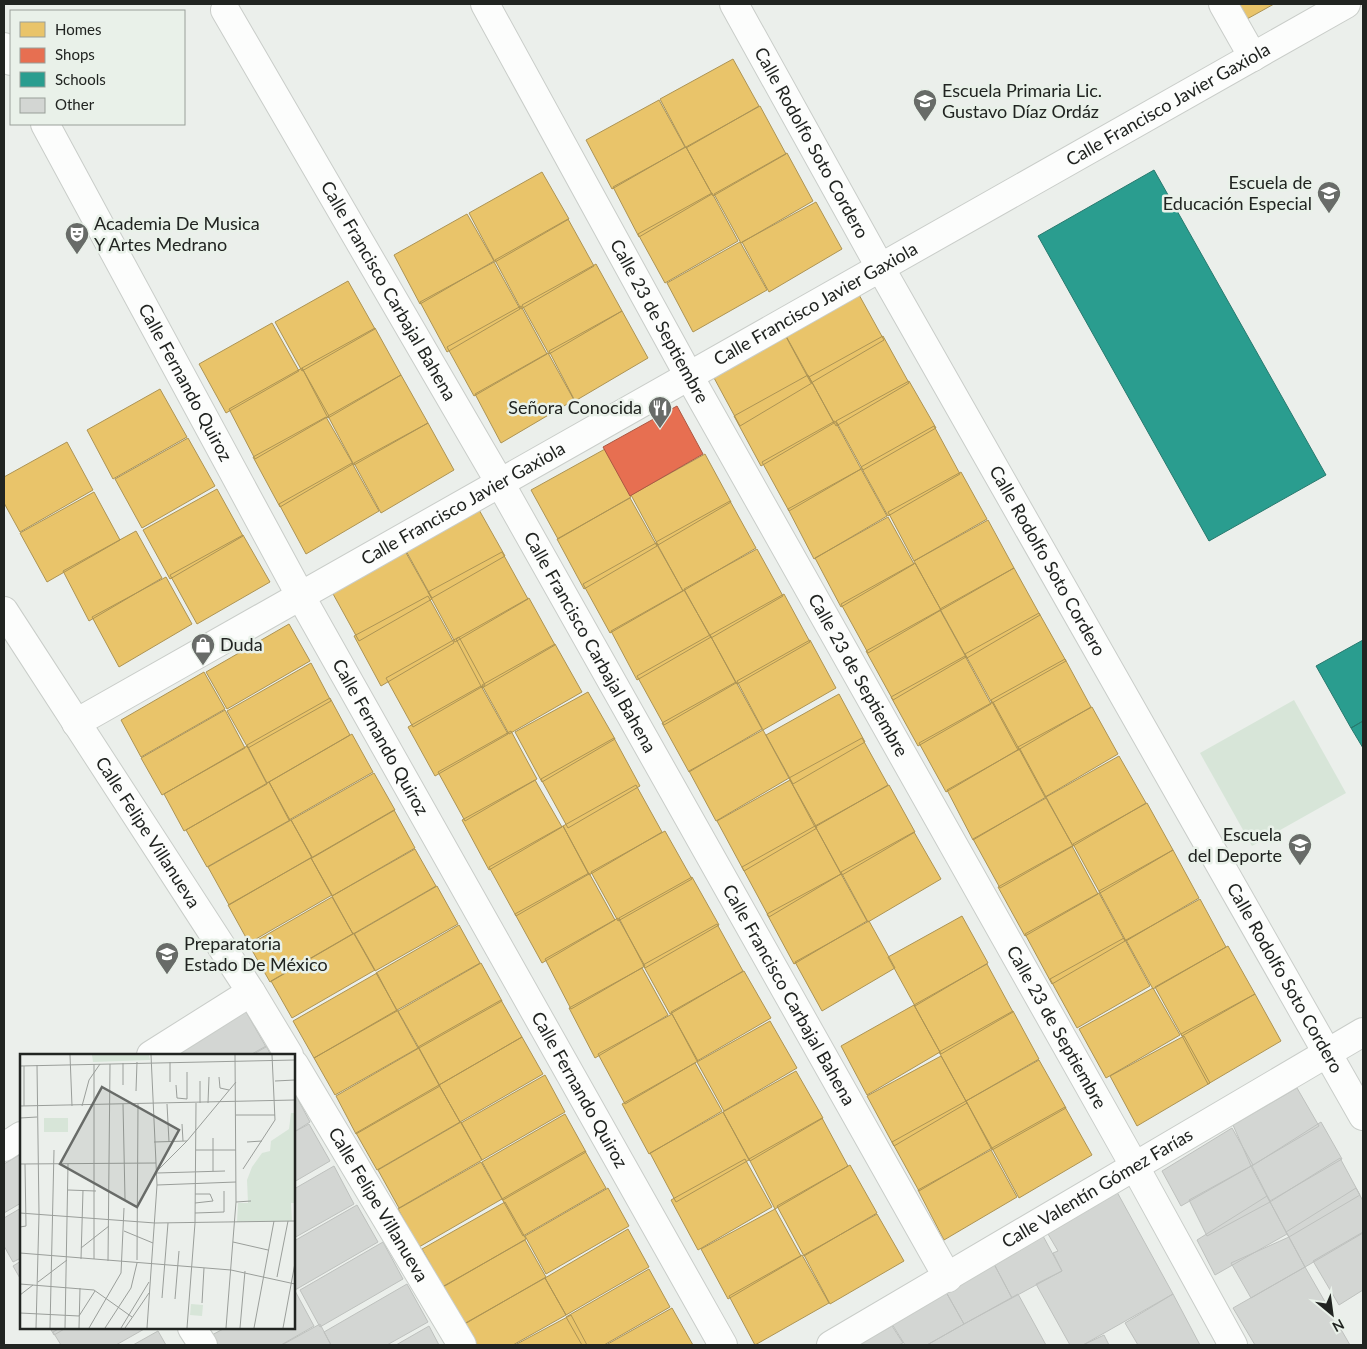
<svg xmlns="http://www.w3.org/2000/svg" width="1367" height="1349" viewBox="0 0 1367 1349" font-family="Lato,sans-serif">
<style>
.park{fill:#d7e5d8}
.homes{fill:#e9c46a;stroke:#ad9454}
.shops{fill:#e76f51;stroke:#ac5843}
.schools{fill:#2a9d8f;stroke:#27796e}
.building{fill:#d3d6d3;stroke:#bec1be}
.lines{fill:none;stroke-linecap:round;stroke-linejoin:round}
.street-casing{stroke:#c9cdc9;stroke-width:30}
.secondary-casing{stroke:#c9cdc9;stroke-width:30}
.street{stroke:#fcfdfc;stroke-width:28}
.secondary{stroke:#fcfdfc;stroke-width:28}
.labels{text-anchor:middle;stroke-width:5;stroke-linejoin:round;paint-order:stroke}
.poi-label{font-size:18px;fill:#212421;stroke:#e9f1e9;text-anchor:start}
.street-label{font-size:18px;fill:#212421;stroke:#e9f1e9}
.inset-road{fill:none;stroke:#9a9e9a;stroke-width:1}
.view{fill:#686b68;fill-opacity:0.15;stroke:#686b68;stroke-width:2.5}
.inset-edge{fill:none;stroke:#212421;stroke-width:2.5}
</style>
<rect width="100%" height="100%" fill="#ebefeb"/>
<path class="park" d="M1294,700l52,93 -94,53 -52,-93z"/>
<path class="homes" d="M1237,4h37l-27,15z
M733,59l26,47 -73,42 -26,-49z
M659,100l26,47 -73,42 -26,-49z
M760,106l26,48 -73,42 -27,-49z
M686,147l26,47 -73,43 -26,-50z
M787,153l26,48 -72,42 -27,-49z
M542,172l27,47 -74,43 -26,-49z
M712,193l26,48 -73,42 -27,-49z
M816,202l26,47 -73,43 -27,-50z
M467,214l27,47 -74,43 -26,-49z
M568,219l26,47 -73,43 -26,-49z
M740,242l27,48 -74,42 -26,-49z
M494,262l26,47 -73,43 -27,-50z
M596,264l26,47 -73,43 -27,-49z
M348,281l27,48 -73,42 -27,-49z
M858,293l26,47 -73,43 -27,-50z
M521,306l26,48 -73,42 -27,-49z
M622,311l26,47 -73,43 -26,-50z
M272,323l27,48 -73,42 -27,-49z
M375,328l26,47 -73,43 -26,-50z
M786,336l26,47 -72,43 -27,-50z
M883,336l26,47 -73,43 -27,-49z
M548,353l26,47 -73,43 -26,-49z
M302,368l27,48 -74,43 -26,-50z
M401,375l27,48 -74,42 -26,-49z
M808,375l26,48 -73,43 -27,-50z
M909,381l27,47 -73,42 -27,-49z
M160,389l27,48 -74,42 -26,-49z
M326,417l27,47 -73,43 -27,-50z
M835,421l26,48 -72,42 -27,-49z
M428,423l26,47 -73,43 -27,-50z
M934,426l26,48 -72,42 -27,-49z
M188,438l27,48 -73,42 -27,-49z
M67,442l26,48 -73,42 -16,-29v-26z
M605,449l26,48 -73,42 -27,-49z
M705,454l26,48 -73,43 -27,-50z
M352,463l27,48 -73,43 -27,-50z
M861,469l26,47 -73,43 -26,-50z
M961,472l26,47 -73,42 -26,-49z
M217,489l26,47 -73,43 -27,-49z
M94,492l26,48 -73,42 -27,-49z
M630,498l27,48 -73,43 -27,-50z
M730,501l26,47 -73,43 -27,-49z
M478,508l27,48 -73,42 -27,-49z
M888,517l26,47 -73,43 -26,-49z
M988,520l26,48 -73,42 -27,-49z
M136,531l26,47 -73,43 -26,-50z
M243,535l27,47 -73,42 -27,-49z
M656,543l27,48 -73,42 -27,-49z
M757,549l26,47 -72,42 -27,-49z
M405,551l27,48 -73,42 -27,-49z
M502,552l26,47 -73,43 -27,-50z
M915,563l26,47 -73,43 -27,-49z
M1014,568l26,47 -73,43 -27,-49z
M166,577l26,47 -73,43 -27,-50z
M684,590l27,47 -74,43 -26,-49z
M784,594l26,48 -73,42 -27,-49z
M428,596l26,47 -73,43 -27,-50z
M529,598l26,47 -73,43 -26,-49z
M940,610l26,47 -73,43 -27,-49z
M1039,613l27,48 -74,42 -27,-49z
M289,624l21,37 -83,48 -21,-37z
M710,635l26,48 -72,42 -27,-49z
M459,637l26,48 -72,42 -27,-49z
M810,640l26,48 -73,42 -26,-49z
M555,644l27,48 -73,42 -27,-49z
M965,656l26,48 -73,42 -27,-49z
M1065,659l26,48 -73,43 -27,-50z
M311,663l20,38 -83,47 -21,-37z
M204,672l21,37 -84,48 -20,-37z
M736,682l26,47 -73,43 -27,-49z
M481,686l27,48 -73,42 -27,-49z
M588,692l27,47 -73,43 -27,-50z
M839,694l26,48 -72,42 -27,-49z
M330,698l20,37 -83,48 -20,-38z
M993,702l26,47 -73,43 -27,-49z
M1092,707l26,47 -73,43 -27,-50z
M225,710l20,38 -83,47 -21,-37z
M763,730l26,48 -73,43 -27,-50z
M511,731l26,48 -72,42 -27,-49z
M352,734l21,38 -84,48 -20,-38z
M614,738l26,48 -72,42 -27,-49z
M862,738l26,47 -73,42 -26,-49z
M247,746l20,38 -83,47 -20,-37z
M1020,749l26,48 -73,43 -26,-50z
M1119,756l27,47 -73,43 -27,-49z
M374,773l21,37 -83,48 -21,-38z
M535,780l27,47 -73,43 -27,-50z
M790,780l27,48 -73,43 -27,-50z
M269,782l21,38 -83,47 -21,-37z
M636,785l26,47 -73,43 -26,-49z
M889,785l26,47 -73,43 -27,-49z
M1046,798l27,48 -73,42 -27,-49z
M1147,803l26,47 -73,43 -27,-49z
M394,810l21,38 -83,48 -21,-38z
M291,820l21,37 -83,48 -21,-38z
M563,826l26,48 -73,42 -27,-49z
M815,826l26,48 -72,43 -27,-50z
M665,831l27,48 -74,42 -27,-49z
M914,832l27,47 -73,43 -27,-50z
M1072,846l26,48 -73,42 -27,-49z
M415,849l21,37 -83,48 -21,-38z
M1173,850l26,48 -73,43 -27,-50z
M311,858l21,37 -83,48 -21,-38z
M589,873l26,47 -73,43 -27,-49z
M841,874l26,47 -73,43 -27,-50z
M692,877l27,48 -74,43 -26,-50z
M437,886l21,38 -83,47 -21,-37z
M1099,893l26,48 -73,43 -27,-50z
M332,897l21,37 -83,48 -21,-37z
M1200,899l26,48 -73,42 -27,-49z
M962,916l26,47 -73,43 -27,-49z
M618,918l27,48 -74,43 -26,-50z
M869,921l26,47 -73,43 -27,-49z
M717,924l26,47 -73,43 -27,-49z
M459,925l21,38 -83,47 -21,-37z
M354,933l21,37 -83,48 -21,-37z
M1124,938l26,48 -73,42 -27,-49z
M1228,946l27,48 -73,42 -27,-49z
M481,963l21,38 -83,47 -21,-37z
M987,964l26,48 -72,42 -27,-49z
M642,968l26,47 -73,43 -26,-50z
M744,971l27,47 -74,43 -26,-49z
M377,973l20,38 -83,47 -21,-37z
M1153,988l27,47 -74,43 -27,-49z
M1255,994l26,47 -73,43 -27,-50z
M501,1000l21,37 -83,48 -21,-38z
M914,1005l26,47 -73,43 -26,-49z
M397,1010l21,38 -83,47 -21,-37z
M1013,1011l26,48 -73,42 -27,-49z
M672,1014l26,47 -73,43 -27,-50z
M770,1021l27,47 -73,43 -27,-49z
M1184,1036l26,47 -73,43 -27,-50z
M522,1037l21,37 -83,48 -21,-37z
M419,1048l21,38 -84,48 -20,-38z
M941,1056l26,47 -73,43 -27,-50z
M1039,1060l27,48 -74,42 -26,-49z
M695,1063l27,48 -73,43 -27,-50z
M796,1071l27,47 -73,43 -27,-49z
M545,1075l20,37 -83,48 -21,-37z
M439,1085l21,37 -83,48 -21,-37z
M966,1101l26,47 -73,43 -27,-49z
M1065,1107l27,48 -73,43 -27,-50z
M723,1112l26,48 -73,42 -26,-49z
M565,1114l21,38 -83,48 -21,-38z
M822,1118l26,48 -73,43 -26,-50z
M461,1122l21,38 -83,48 -21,-38z
M991,1150l26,47 -73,43 -26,-50z
M585,1151l21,37 -83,48 -21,-37z
M745,1159l27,48 -74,43 -27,-50z
M481,1162l21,37 -83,48 -21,-38z
M850,1165l27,48 -73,43 -27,-50z
M608,1188l21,38 -83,48 -21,-38z
M505,1202l21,37 -83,48 -21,-38z
M775,1209l26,47 -73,43 -27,-50z
M877,1214l27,47 -74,43 -26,-49z
M628,1229l21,38 -83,48 -21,-37z
M525,1240l21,37 -83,48 -21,-38z
M802,1255l27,48 -74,42 -26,-49z
M649,1269l21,38 -66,38h-22l-16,-28z
M545,1278l21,37 -53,30h-40l-11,-20z
M672,1308l21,37h-87z
M571,1315l16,30h-72z"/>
<path class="shops" d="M677,406l26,48 -73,42 -27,-49z"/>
<path class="schools" d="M1154,170l172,305 -117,66 -171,-305z
M1363,640v81l-12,7 -35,-62z
M1363,721v27l-12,-20z"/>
<path class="building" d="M245,1010l21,37 -14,8h-86z
M266,1046l5,9h-21z
M1297,1088l22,38 -68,40 -18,-41z
M294,1092l16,30 -16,10z
M1321,1122l21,37 -72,42 -18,-35z
M309,1124l21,37 -36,21v-50z
M1232,1128l21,37 -72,41 -19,-35z
M21,1154v49l-17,10v-49z
M1340,1158l20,37 -71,42 -19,-35z
M334,1166l20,38 -60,34v-49z
M1251,1166l19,36 -63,34 -18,-36z
M1356,1188l7,13v32l-58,34 -19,-35z
M1117,1192l56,102 -90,51h-13l-34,-61 26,-13 -9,-18 5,-2 -10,-17z
M1267,1196l20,38 -72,41 -18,-35z
M357,1205l21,37 -83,48 -1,-49z
M21,1208v50l-8,4 -9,-16v-28z
M1363,1232v58l-24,15 -26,-44z
M1043,1236l19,35 -50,27 -18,-34z
M1289,1237l16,30 -54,31 -20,-35z
M383,1242l20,37 -83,48 -20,-37z
M21,1261v19l-8,-14z
M994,1264l18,34 -48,26 -18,-32z
M1305,1267l45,78h-95l-22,-37z
M407,1284l21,38 -41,23h-56l-7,-13z
M294,1289l20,37 -33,19h-66l-5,-9 15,-8h69z
M946,1292l18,32 -37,21h-22l-13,-21z
M1018,1294l28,51h-119l37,-21z
M1173,1294l27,51h-62l-13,-22z
M320,1324l11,21h-49z
M429,1326l10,19h-43z
M892,1326l11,17 -5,2h-40z
M50,1328h16l-12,7z
M60,1328h86l-30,17h-55l-8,-13z
M158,1331l8,14h-33z
M1104,1335l5,10h-26z"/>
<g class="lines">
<g class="street-casing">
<g id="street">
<path id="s1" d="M485,4l204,372 446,791 98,178"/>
<path id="s2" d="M734,4l146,263 483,849"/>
<path d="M1223,4l30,53"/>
<path id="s3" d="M225,10l275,473 448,795"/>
<path d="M4,47l7,14"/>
<path id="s4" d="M45,124l255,471 423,750"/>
<path id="s5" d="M4,611l247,381 38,63"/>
<path id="s6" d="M76,723l1270,-719"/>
<path d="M151,1055l100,-63"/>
<path id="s7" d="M294,1064l168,281"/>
<path d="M4,1147l17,-11"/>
<path d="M192,1328l11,17"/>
</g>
</g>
<g class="secondary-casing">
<g id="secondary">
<path id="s8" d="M831,1345l532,-313"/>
</g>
</g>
<use href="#street" class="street"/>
<use href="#secondary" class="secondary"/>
</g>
<defs>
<g id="school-pin" transform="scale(1.25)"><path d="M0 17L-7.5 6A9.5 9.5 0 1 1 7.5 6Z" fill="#686b68" stroke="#e9f1e9"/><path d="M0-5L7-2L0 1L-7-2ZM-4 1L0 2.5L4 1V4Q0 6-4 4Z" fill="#fff"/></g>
<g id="theatre-pin" transform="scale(1.25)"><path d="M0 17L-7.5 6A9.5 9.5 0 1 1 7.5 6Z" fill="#686b68" stroke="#e9f1e9"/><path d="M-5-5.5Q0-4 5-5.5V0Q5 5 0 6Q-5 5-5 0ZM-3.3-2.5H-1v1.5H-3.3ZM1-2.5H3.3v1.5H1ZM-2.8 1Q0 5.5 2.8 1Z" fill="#fff"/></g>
<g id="restaurant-pin" transform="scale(1.25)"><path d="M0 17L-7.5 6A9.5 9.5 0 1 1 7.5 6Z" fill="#686b68" stroke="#e9f1e9"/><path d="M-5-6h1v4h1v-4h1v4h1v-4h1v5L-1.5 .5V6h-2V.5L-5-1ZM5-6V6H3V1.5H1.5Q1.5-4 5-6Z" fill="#fff"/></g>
<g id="shop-pin" transform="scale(1.25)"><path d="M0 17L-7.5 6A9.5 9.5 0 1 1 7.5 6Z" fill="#686b68" stroke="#e9f1e9"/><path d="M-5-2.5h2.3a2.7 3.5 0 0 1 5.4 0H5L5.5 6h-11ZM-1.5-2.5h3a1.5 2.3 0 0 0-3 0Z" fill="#fff"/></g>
</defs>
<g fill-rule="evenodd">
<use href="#school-pin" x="925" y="101"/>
<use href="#school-pin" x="1329" y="193"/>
<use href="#theatre-pin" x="77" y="234"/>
<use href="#restaurant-pin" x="660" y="408"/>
<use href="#shop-pin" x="203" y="645"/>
<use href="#school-pin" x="1300" y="845"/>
<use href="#school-pin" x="167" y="954"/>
</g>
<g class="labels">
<g class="poi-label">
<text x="942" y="97">Escuela Primaria Lic.<tspan x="942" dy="21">Gustavo Díaz Ordáz</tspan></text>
<text x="1312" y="189" text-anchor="end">Escuela de<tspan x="1312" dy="21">Educación Especial</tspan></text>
<text x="94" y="230">Academia De Musica<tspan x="94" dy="21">Y Artes Medrano</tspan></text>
<text x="642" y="414" text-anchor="end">Señora Conocida</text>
<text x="220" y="651">Duda</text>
<text x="1282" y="841" text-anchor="end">Escuela<tspan x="1282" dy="21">del Deporte</tspan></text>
<text x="184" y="950">Preparatoria<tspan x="184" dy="21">Estado De México</tspan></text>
</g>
<g class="street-label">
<text dy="6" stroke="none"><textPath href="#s6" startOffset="1255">Calle Francisco Javier Gaxiola</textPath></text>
<text dy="6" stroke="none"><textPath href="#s2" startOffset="159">Calle Rodolfo Soto Cordero</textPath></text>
<text dy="6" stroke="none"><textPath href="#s3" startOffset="325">Calle Francisco Carbajal Bahena</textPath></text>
<text dy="6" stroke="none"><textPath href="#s6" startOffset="850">Calle Francisco Javier Gaxiola</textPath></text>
<text dy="6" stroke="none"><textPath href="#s1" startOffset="362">Calle 23 de Septiembre</textPath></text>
<text dy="6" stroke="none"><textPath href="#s4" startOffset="294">Calle Fernando Quiroz</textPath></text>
<text dy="6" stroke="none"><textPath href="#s6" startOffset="445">Calle Francisco Javier Gaxiola</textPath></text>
<text dy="6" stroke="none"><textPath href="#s2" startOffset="639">Calle Rodolfo Soto Cordero</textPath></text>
<text dy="6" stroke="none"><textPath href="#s3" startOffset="730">Calle Francisco Carbajal Bahena</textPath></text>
<text dy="6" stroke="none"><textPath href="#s1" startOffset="768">Calle 23 de Septiembre</textPath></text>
<text dy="6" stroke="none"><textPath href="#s4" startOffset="699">Calle Fernando Quiroz</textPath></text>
<text dy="6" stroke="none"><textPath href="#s5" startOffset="264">Calle Felipe Villanueva</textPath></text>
<text dy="6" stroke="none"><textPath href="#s2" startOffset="1119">Calle Rodolfo Soto Cordero</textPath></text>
<text dy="6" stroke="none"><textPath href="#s3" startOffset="1135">Calle Francisco Carbajal Bahena</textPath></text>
<text dy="6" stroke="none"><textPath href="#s1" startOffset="1172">Calle 23 de Septiembre</textPath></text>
<text dy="6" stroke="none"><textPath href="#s4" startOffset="1104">Calle Fernando Quiroz</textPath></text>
<text dy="6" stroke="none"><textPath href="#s8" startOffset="309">Calle Valentín Gómez Farías</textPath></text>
<text dy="6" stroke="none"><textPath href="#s7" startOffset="164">Calle Felipe Villanueva</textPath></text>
</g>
</g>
<g transform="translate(20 1054)">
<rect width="275" height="275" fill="#ebefeb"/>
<path d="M72,1h57l1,5 -57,2zM271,59h4v90h-4l1,18 -55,1 1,-19h10l-1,-23 5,-13 10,-14 8,-2 1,-10 18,-12zM24,64h24v14h-24zM171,250l12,1 -1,11 -12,-1z" fill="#d7e5d8"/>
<path class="inset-road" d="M50,1l2,51M150,8v20M103,9v22M74,10v195M0,12l275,-6M4,12v40M199,23l1,11 9,2M255,27l20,-1M156,31l1,13 10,1v-27M116,37l1,-29M180,49v-22M188,49l1,-26M103,50l2,95M147,50l2,38M0,52l275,-6M62,52l7,-26 11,-16M216,61h39M0,64l17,-1M162,70l1,17M193,84v33M0,87v23M134,88l33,-1M227,88l15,-1M176,96h40M0,110l136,-1M223,115l32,-49 -3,-65M136,118l31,-31 49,-59M137,119l68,-2M137,131l79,-3M48,136l28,1M175,140h15l3,7 -18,2M216,148l15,-1M0,159l135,10 140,-2M175,159l29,-1v-21M0,173l6,-1 -1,-62M104,177l29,12M213,188l35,8M61,194l28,-22M0,199l211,17 64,14M61,205l2,-69M117,206l1,-156M88,207l2,-197M257,223l11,-56M18,228l29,-22M0,230l74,6 38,27M0,241l13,-10M142,244l6,-75M155,245l4,-48M182,249l2,-35M0,259l59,3 16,-25M16,274l3,-114 -2,-149M30,274l4,-178M45,274l3,-164M59,274l1,-40M69,274l32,-55 3,-65M85,274l26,-40 6,-25M101,274l28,-46M105,274l24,-35M127,274l10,-143 -6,-130M167,274l8,-105 1,-120M206,274l10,-126 -1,-147M220,274l5,-57M234,274l20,-107M263,274l12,-65"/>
<path class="view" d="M82,33l77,43 -42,77 -77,-43z"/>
<rect width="275" height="275" class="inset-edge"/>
</g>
<rect width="1367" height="1349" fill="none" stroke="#212421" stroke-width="10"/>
<rect x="10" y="10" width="175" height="115" fill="#e9f1e9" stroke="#999f99"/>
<rect x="20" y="22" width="25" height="15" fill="#e9c46a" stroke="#999f99"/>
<text x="55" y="35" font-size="15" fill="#212421">Homes</text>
<rect x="20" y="48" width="25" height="15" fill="#e76f51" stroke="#999f99"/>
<text x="55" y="60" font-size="15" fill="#212421">Shops</text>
<rect x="20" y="72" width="25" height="15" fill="#2a9d8f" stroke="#999f99"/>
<text x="55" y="85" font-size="15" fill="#212421">Schools</text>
<rect x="20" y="98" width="25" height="15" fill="#d3d6d3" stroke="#999f99"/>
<text x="55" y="110" font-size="15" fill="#212421">Other</text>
<g transform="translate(1332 1314) rotate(151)" stroke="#e9f1e9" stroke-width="4" paint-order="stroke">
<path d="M0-4L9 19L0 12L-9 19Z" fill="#212421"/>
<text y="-8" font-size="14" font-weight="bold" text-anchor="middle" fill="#212421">N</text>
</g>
</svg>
